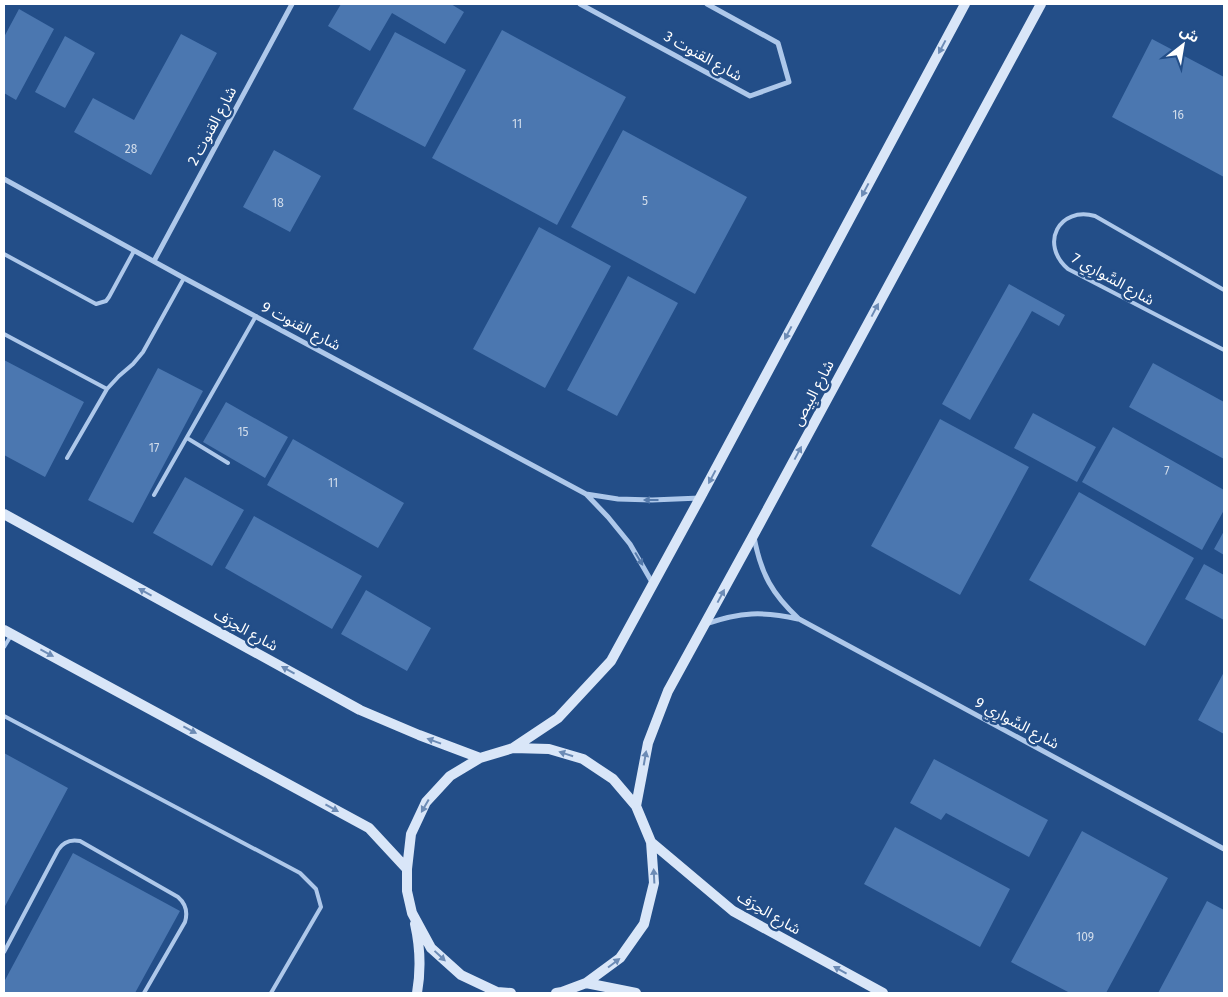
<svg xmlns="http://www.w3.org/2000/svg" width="1228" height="997" viewBox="0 0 1228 997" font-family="'Fira Sans','Noto Sans Arabic',sans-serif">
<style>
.building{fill:#4b77b0}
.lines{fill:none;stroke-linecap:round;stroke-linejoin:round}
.lane{stroke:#aec8ea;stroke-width:4}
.street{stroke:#aec8ea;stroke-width:5}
.secondary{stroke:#d9e6f8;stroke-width:10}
.oneway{fill:#6c8bb5}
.oneway2{fill:#5479aa}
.labels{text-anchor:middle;stroke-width:5;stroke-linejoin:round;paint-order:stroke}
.number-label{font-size:12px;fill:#d2ddeb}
.street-label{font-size:15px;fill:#fff;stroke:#234e88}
</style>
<rect width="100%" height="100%" fill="#234e88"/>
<path class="building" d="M341,4h110l13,8 -19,32 -53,-31 -22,38 -42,-25z
M19,9l35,20 -38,71 -12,-7v-56z
M502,30l124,67 -69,128 -125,-67z
M395,32l71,38 -41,77 -72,-38z
M181,34l36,19 -66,122 -77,-43 19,-34 41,22z
M65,36l30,17 -30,55 -30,-16z
M1152,39l72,38v100l-112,-60z
M623,130l124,67 -52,97 -124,-67z
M274,150l47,26 -31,56 -47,-25z
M539,227l72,39 -66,122 -72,-39z
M628,276l50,27 -61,113 -50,-26z
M1009,284l56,31 -6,11 -27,-15 -62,109 -28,-16z
M4,360l80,42 -39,75 -41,-22z
M1153,363l71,39v57l-95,-52z
M158,368l45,23 -70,132 -45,-23z
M226,402l62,35 -23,41 -62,-36z
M1033,413l63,34 -19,35 -63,-34z
M940,419l89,48 -69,128 -89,-49z
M1113,427l111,63v20l-22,40 -120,-68z
M293,439l111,64 -26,45 -111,-63z
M185,477l59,33 -32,56 -59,-33z
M1079,492l115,66 -49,88 -116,-66z
M254,516l108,60 -30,53 -107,-61z
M1224,531v24l-10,-6z
M1204,564l20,11v45l-39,-21z
M366,590l65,38 -24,43 -66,-37z
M1224,672v62l-26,-14z
M4,753l64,35 -64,120z
M934,759l114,61 -19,37 -83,-44 -5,7 -31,-17z
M895,827l115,62 -30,58 -116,-63z
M1082,831l86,47 -62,115h-36l-59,-31z
M73,853l107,58 -45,82h-131v-11z
M1207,901l17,9v83h-66z"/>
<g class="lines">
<path class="lane" d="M4,254l92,50 10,-3 3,-4 25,-46
M1224,290l-129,-74c-36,-10 -56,28 -27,53l156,81
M4,334l103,55
M187,438l41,25
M67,458l40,-69 12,-13 14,-12 10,-12 41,-74
M154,495l102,-179
M4,647l8,-13
M4,716l296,157 16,16 5,18 -50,86
M4,952l54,-102c5,-8 12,-11 22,-9l98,56c8,7 10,15 7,25l-41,71"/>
<path class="street" d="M580,4l170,92 39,-14 -11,-39 -71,-39
M4,179l180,99 402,216 22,23 22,27 23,40
M154,261l138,-257
M586,494l32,5 34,1 48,-2
M754,537c7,37 18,57 45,82l425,230
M706,624c34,-12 57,-13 92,-5"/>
<path class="secondary" d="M4,514l356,196 59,25 61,23
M4,630l365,198 38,41
M513,748l45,-30 53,-57 89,-163 265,-494
M636,806l12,-63 20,-52 85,-155 288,-532
M651,842l82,69 150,82
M415,924c5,22 6,46 2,69
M586,983l50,10
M511,993l-14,-1 -36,-17 -30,-27 -19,-35 -5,-22v-22l4,-35 15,-32 24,-26 30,-18 33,-10 36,1 34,10 30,20 23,27 15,36 3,41 -10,41 -24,34 -34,25 -24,9 -6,1"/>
</g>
<defs><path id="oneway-solid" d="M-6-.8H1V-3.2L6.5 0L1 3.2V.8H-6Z" transform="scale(1.25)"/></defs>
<g class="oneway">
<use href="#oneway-solid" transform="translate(942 47) rotate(118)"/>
<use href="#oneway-solid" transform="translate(865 190) rotate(118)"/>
<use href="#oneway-solid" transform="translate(875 310) rotate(-62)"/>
<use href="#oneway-solid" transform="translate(788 333) rotate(118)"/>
<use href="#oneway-solid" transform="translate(798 453) rotate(-62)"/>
<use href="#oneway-solid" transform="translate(712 477) rotate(118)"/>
<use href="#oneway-solid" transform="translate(145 592) rotate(-151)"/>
<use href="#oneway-solid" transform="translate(721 596) rotate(-62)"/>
<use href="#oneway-solid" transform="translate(47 653) rotate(28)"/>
<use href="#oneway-solid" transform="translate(288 670) rotate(-151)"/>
<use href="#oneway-solid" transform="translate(190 730) rotate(28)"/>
<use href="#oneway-solid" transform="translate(434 741) rotate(-160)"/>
<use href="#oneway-solid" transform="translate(566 754) rotate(-162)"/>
<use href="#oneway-solid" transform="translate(645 758) rotate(-80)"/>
<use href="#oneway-solid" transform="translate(425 806) rotate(120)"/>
<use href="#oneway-solid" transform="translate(332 808) rotate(29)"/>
<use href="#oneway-solid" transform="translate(654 876) rotate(-93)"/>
<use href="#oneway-solid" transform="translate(440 956) rotate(43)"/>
<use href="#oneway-solid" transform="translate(614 963) rotate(-37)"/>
<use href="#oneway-solid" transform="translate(840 970) rotate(-151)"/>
</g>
<g class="oneway2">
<use href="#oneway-solid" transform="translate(651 500) rotate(180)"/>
<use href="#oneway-solid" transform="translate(639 559) rotate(59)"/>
</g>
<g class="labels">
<g class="number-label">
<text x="1178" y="119">16</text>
<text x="517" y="128">11</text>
<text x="131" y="153">28</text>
<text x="645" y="205">5</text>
<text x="278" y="207">18</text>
<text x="243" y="436">15</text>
<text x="154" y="452">17</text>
<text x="1167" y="475">7</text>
<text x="333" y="487">11</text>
<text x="1085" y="941">109</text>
</g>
<g class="street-label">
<text transform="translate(703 56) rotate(29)" y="5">شارع القنوت 3</text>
<text transform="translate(212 126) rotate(-62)" y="5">شارع القنوت 2</text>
<text transform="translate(1113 279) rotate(29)" y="5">شارع السَّوارِي 7</text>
<text transform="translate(301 326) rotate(28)" y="5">شارع القنوت 9</text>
<text transform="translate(813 393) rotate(-62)" y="5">شارع البِيص</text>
<text transform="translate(246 630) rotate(29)" y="5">شارع الحِرَف</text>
<text transform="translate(1017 723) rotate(28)" y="5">شارع السَّوارِي 9</text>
<text transform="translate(769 913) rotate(30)" y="5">شارع الحِرَف</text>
</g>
</g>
<rect width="1228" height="997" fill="none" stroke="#ffffff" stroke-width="10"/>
<g transform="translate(1183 45) rotate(31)" stroke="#234e88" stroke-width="4" paint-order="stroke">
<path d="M0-4L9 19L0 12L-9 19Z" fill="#ffffff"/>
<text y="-8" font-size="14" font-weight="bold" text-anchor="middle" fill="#ffffff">ش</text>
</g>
</svg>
